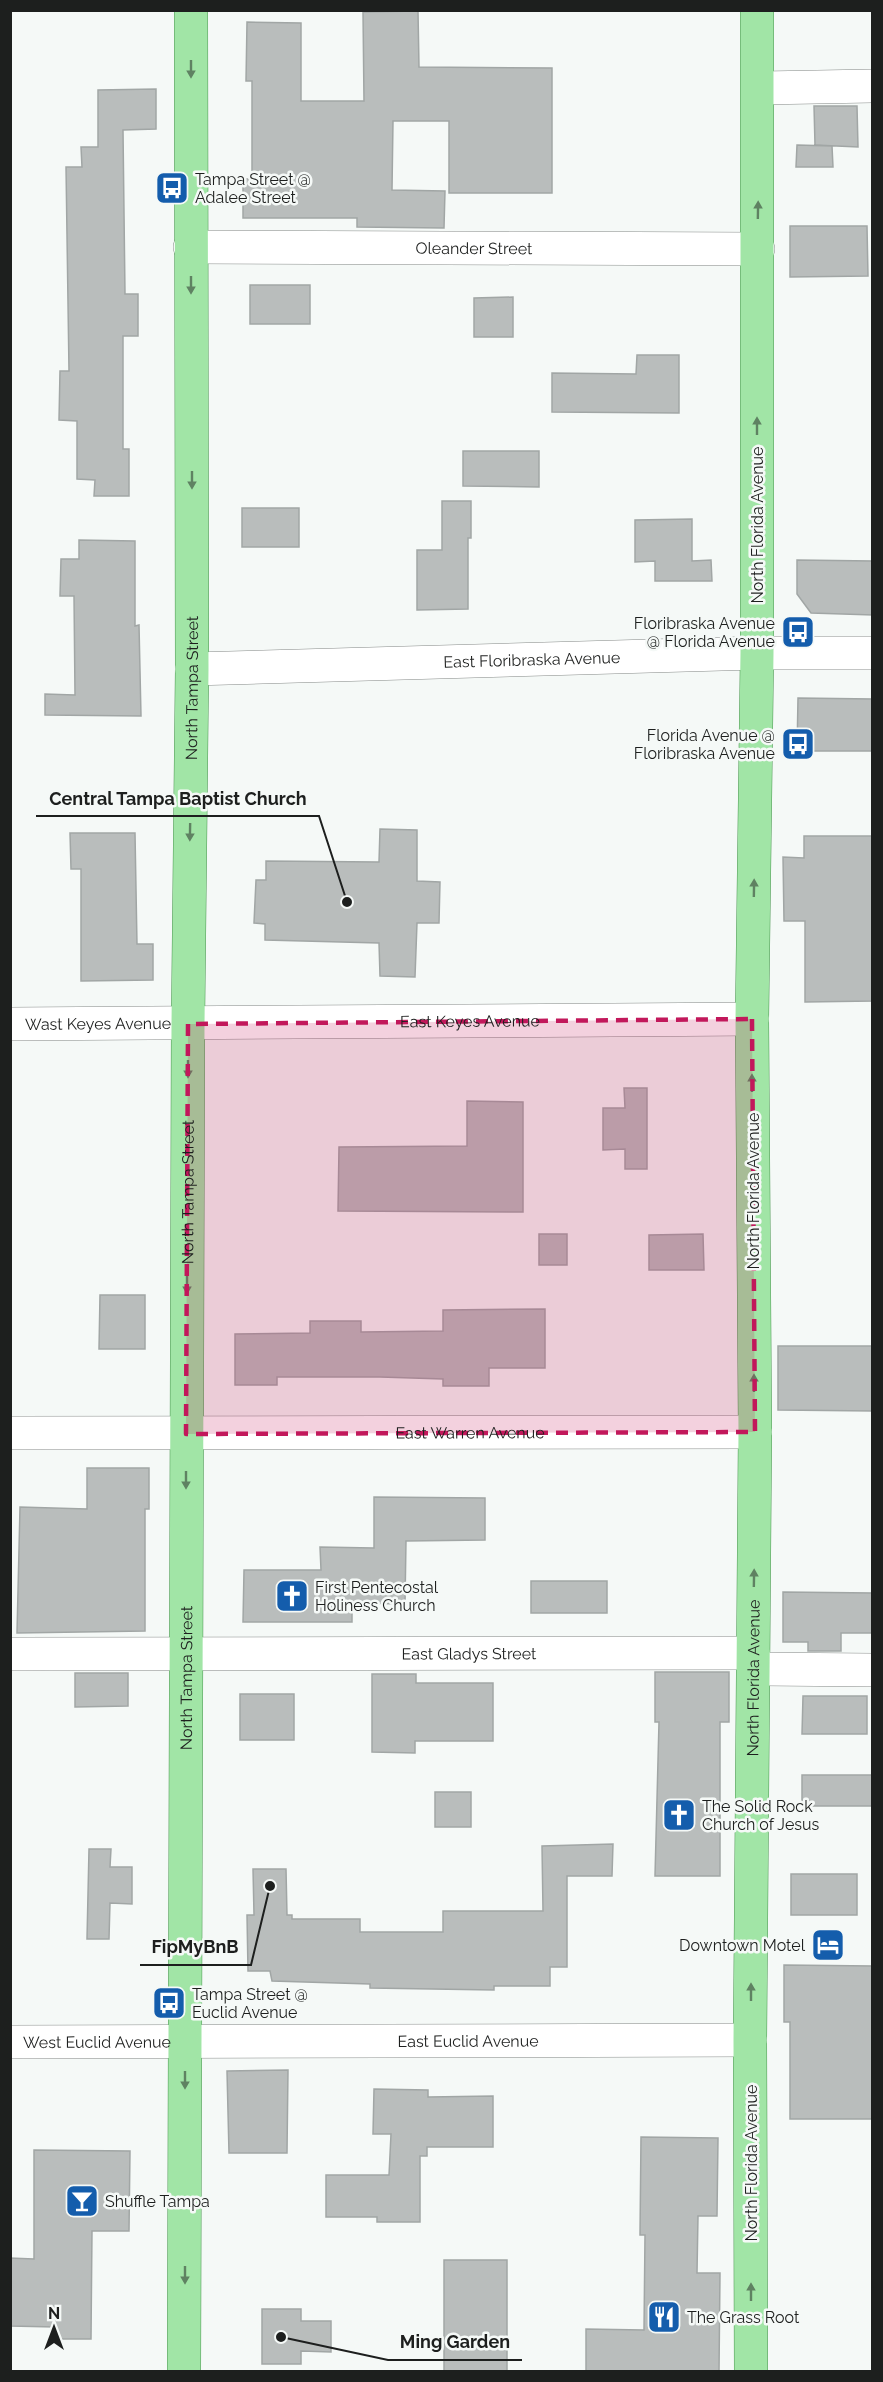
<svg xmlns="http://www.w3.org/2000/svg" width="883" height="2382" viewBox="0 0 883 2382" font-family="Raleway,sans-serif">
<style>
.building{fill:#b9bdbc;stroke:#a1a6a5;stroke-width:1.5}
.lines{fill:none;stroke-linecap:round;stroke-linejoin:round}
.minor-casing{stroke:#878b89;stroke-width:34}
.major-casing{stroke:#4a9550;stroke-width:34}
.minor{stroke:#fff;stroke-width:33}
.major{stroke:#a1e5a6;stroke-width:33}
.oneway{fill:#5f8262}
.marked{fill:#c2185b;fill-opacity:0.2;stroke:#c2185b;stroke-width:4.5;stroke-dasharray:12 8;stroke-linejoin:round}
.labels{text-anchor:middle;stroke-width:5;stroke-linejoin:round;paint-order:stroke}
.poi-label{font-size:16px;fill:#1d1f1e;stroke:#f5f9f7;text-anchor:start}
.street-label{font-size:16px;fill:#1d1f1e;stroke:#f5f9f7}
.leader{fill:none;stroke:#1d1f1e;stroke-width:2}
.callout-dot{fill:#1d1f1e;stroke:#f5f9f7;stroke-width:2}
.callout-label{font-size:18px;text-anchor:middle;font-weight:bold;fill:#1d1f1e;stroke:#f5f9f7;stroke-width:5;stroke-linejoin:round;paint-order:stroke}
</style>
<rect width="100%" height="100%" fill="#f5f9f7"/>
<path class="building" d="M418,11l1,56 133,1v125h-103v-72h-56l-1,69 53,1 -1,37 -87,-1v-9h-114v-39h9v-98h-6l1,-59 54,1v78h63l-1,-89z
M156,89v40l-33,1 2,164h13v42h-15v113h6v47h-35l1,-16 -18,-1v-58l-18,-1 1,-49h9l-3,-204h16l-1,-20h17v-57z
M814,106h43l1,41 -43,-2z
M797,145l35,1 1,21h-37z
M790,226h77l1,50 -78,1z
M250,285h60v39h-60z
M513,297v40h-39v-39z
M637,355h42v58l-127,-1v-39l84,1z
M463,451h76v36l-76,-1z
M442,501h29v37h-3v71l-51,1v-60h25z
M242,508h57v39h-57z
M692,519v42l19,-1 1,21h-57v-20l-20,1v-42z
M79,540l56,1v85l4,-1 2,91 -96,-1v-21l30,1 -1,-99h-14l1,-37h18z
M797,560l76,1v54l-62,-2 -14,-19z
M798,698l75,1v52h-76z
M380,829l37,1v51l23,1 -1,41h-22l-2,54 -35,-1 -1,-33 -114,-3v-16l-11,-1 2,-43h10v-19l113,1z
M70,833h65l2,111h16v36l-72,1v-112h-10z
M804,836h69v165l-68,1v-81h-21l-1,-64 21,1z
M624,1088h23v81h-22v-20l-22,1v-42h22z
M467,1101l56,1v110l-185,-1 1,-64 128,-1z
M539,1234h28v31h-28z
M703,1234l1,36h-55v-35z
M100,1295h45v54h-46z
M545,1309v59h-56v18h-46v-7l-63,-2h-103v8h-42v-51l75,-1v-12h51v11l82,-1v-21z
M778,1346h95v65l-95,-1z
M87,1468h62v41h-4v122l-128,2 3,-126 67,2z
M374,1497l111,1v42l-79,1 -1,63 -53,-1v19h-109l1,-52h77l-1,-23 54,1z
M531,1581h76v32h-76z
M783,1592l90,1v40h-32v18h-33v-9h-25z
M655,1672h74v50h-9v154h-65l4,-154h-4z
M75,1673h53v33l-53,1z
M372,1674h44v9h77v58h-78v12l-43,-1z
M240,1694h54v46h-54z
M803,1696h64v38h-65z
M802,1775h71v31h-71z
M435,1792h36v35h-36z
M613,1844l-1,32h-45v91h-17v19h-56v4l-124,-2v-4l-98,-3 -2,-10h-22l-1,-56h7l-1,-46h33l1,46h5v4h68v13h83v-21h100l-1,-65z
M89,1849h22l-1,18h22v37l-22,-1 -1,36h-22z
M791,1874h66v41h-66z
M784,1965l89,1v153h-83v-97h-6z
M288,2070l-1,83h-58l-2,-82z
M374,2089l54,1v7l65,-1v51h-66v9h-7v66h-43v-5h-51v-42h63l2,-41h-18z
M641,2137l77,1 -1,78h-19l-1,57h23l-1,99h-133v-43l58,1 1,-95h-5z
M34,2150l96,1 -1,80h-37l-1,108h-36v-12l-45,-1v-68l24,1z
M444,2260h63v112h-63z
M262,2309h39v12h30v31l-30,-1v13h-39z"/>
<g class="lines">
<g class="minor-casing">
<g id="minor">
<path d="M759,88l113,-2"/>
<path id="s1" d="M190,247l568,2"/>
<path id="s2" d="M192,669l565,-16h115"/>
<path id="s3" d="M10,1024l742,-5"/>
<path id="s4" d="M10,1433l745,-1"/>
<path id="s5" d="M10,1654l743,-1"/>
<path d="M754,1669l118,1"/>
<path id="s6" d="M10,2042l740,-2"/>
</g>
</g>
<g class="major-casing">
<g id="major">
<path id="s7" d="M184,2372l4,-1348 4,-355 -1,-659"/>
<path id="s8" d="M751,2372l-1,-332 5,-608 -3,-413 5,-366v-643"/>
</g>
</g>
<use href="#minor" class="minor"/>
<use href="#major" class="major"/>
</g>
<defs><path id="oneway-solid" d="M-6-.8H1V-3.2L6.5 0L1 3.2V.8H-6Z" transform="scale(1.5)"/></defs>
<g class="oneway">
<use href="#oneway-solid" transform="translate(191 69) rotate(90)"/>
<use href="#oneway-solid" transform="translate(758 210) rotate(-89)"/>
<use href="#oneway-solid" transform="translate(191 285) rotate(90)"/>
<use href="#oneway-solid" transform="translate(757 426) rotate(-90)"/>
<use href="#oneway-solid" transform="translate(192 480) rotate(90)"/>
<use href="#oneway-solid" transform="translate(190 832) rotate(91)"/>
<use href="#oneway-solid" transform="translate(754 888) rotate(-89)"/>
<use href="#oneway-solid" transform="translate(188 1069) rotate(90)"/>
<use href="#oneway-solid" transform="translate(752 1083) rotate(-90)"/>
<use href="#oneway-solid" transform="translate(187 1285) rotate(90)"/>
<use href="#oneway-solid" transform="translate(754 1383) rotate(-90)"/>
<use href="#oneway-solid" transform="translate(186 1480) rotate(90)"/>
<use href="#oneway-solid" transform="translate(754 1578) rotate(-89)"/>
<use href="#oneway-solid" transform="translate(751 1992) rotate(-90)"/>
<use href="#oneway-solid" transform="translate(185 2080) rotate(90)"/>
<use href="#oneway-solid" transform="translate(185 2275) rotate(90)"/>
<use href="#oneway-solid" transform="translate(751 2292) rotate(-90)"/>
</g>
<path class="marked" d="M752,1019l3,413 -569,2 2,-410z"/>
<defs>
<g id="bus-square" transform="scale(1.725)"><rect x="-9" y="-9" width="18" height="18" rx="4" fill="#145dac" stroke="#f5f9f7"/><path d="M-5-6H5V4H4V6H2V4H-2V6H-4V4H-5ZM-3.5-4V0h7V-4ZM-3.5 1.2v1.5H-2V1.2ZM2 1.2v1.5H3.5V1.2Z" fill="#fff"/></g>
<g id="church-square" transform="scale(1.725)"><rect x="-9" y="-9" width="18" height="18" rx="4" fill="#145dac" stroke="#f5f9f7"/><path d="M-1.2-6h2.4v3.5h3.3v2.4h-3.3V6h-2.4V-.1h-3.3v-2.4h3.3Z" fill="#fff"/></g>
<g id="hotel-square" transform="scale(1.725)"><rect x="-9" y="-9" width="18" height="18" rx="4" fill="#145dac" stroke="#f5f9f7"/><path d="M-6-4.5h1.5V1H6V5H4.5V3h-9V5H-6ZM-4 0a1.8 1.8 0 1 1 3.6 0ZM.5 0V-2.5h3Q6-2.5 6 0Z" fill="#fff"/></g>
<g id="bar-square" transform="scale(1.725)"><rect x="-9" y="-9" width="18" height="18" rx="4" fill="#145dac" stroke="#f5f9f7"/><path d="M-6-5H6L.8 .8V4.5H3.5V6h-7V4.5H-.8V.8Z" fill="#fff"/></g>
<g id="restaurant-square" transform="scale(1.725)"><rect x="-9" y="-9" width="18" height="18" rx="4" fill="#145dac" stroke="#f5f9f7"/><path d="M-5-6h1v4h1v-4h1v4h1v-4h1v5L-1.5 .5V6h-2V.5L-5-1ZM5-6V6H3V1.5H1.5Q1.5-4 5-6Z" fill="#fff"/></g>
</defs>
<g fill-rule="evenodd">
<use href="#bus-square" x="172" y="188"/>
<use href="#bus-square" x="798" y="632"/>
<use href="#bus-square" x="798" y="744"/>
<use href="#church-square" x="292" y="1596"/>
<use href="#church-square" x="679" y="1815"/>
<use href="#hotel-square" x="828" y="1945"/>
<use href="#bus-square" x="169" y="2003"/>
<use href="#bar-square" x="82" y="2201"/>
<use href="#restaurant-square" x="664" y="2317"/>
</g>
<g class="labels">
<g class="poi-label">
<text x="195" y="185">Tampa Street @<tspan x="195" dy="18">Adalee Street</tspan></text>
<text x="775" y="629" text-anchor="end">Floribraska Avenue<tspan x="775" dy="18">@ Florida Avenue</tspan></text>
<text x="775" y="741" text-anchor="end">Florida Avenue @<tspan x="775" dy="18">Floribraska Avenue</tspan></text>
<text x="315" y="1593">First Pentecostal<tspan x="315" dy="18">Holiness Church</tspan></text>
<text x="702" y="1812">The Solid Rock<tspan x="702" dy="18">Church of Jesus</tspan></text>
<text x="805" y="1951" text-anchor="end">Downtown Motel</text>
<text x="192" y="2000">Tampa Street @<tspan x="192" dy="18">Euclid Avenue</tspan></text>
<text x="105" y="2207">Shuffle Tampa</text>
<text x="687" y="2323">The Grass Root</text>
</g>
<g class="street-label">
<text dy="6" stroke="none"><textPath href="#s1" startOffset="284">Oleander Street</textPath></text>
<text transform="translate(757 525) rotate(-90)" y="6">North Florida Avenue</text>
<text dy="6" stroke="none"><textPath href="#s2" startOffset="340">East Floribraska Avenue</textPath></text>
<text dy="6" stroke="none"><textPath href="#s7" startOffset="1684">North Tampa Street</textPath></text>
<text dy="6" stroke="none"><textPath href="#s3" startOffset="460">East Keyes Avenue</textPath></text>
<text dy="6" stroke="none"><textPath href="#s3" startOffset="88">Wast Keyes Avenue</textPath></text>
<text dy="6" stroke="none"><textPath href="#s7" startOffset="1180">North Tampa Street</textPath></text>
<text transform="translate(753 1191) rotate(-90)" y="6">North Florida Avenue</text>
<text dy="6" stroke="none"><textPath href="#s4" startOffset="460">East Warren Avenue</textPath></text>
<text dy="6" stroke="none"><textPath href="#s5" startOffset="459">East Gladys Street</textPath></text>
<text dy="6" stroke="none"><textPath href="#s7" startOffset="694">North Tampa Street</textPath></text>
<text dy="6" stroke="none"><textPath href="#s8" startOffset="694">North Florida Avenue</textPath></text>
<text dy="6" stroke="none"><textPath href="#s6" startOffset="458">East Euclid Avenue</textPath></text>
<text dy="6" stroke="none"><textPath href="#s6" startOffset="87">West Euclid Avenue</textPath></text>
<text transform="translate(751 2163) rotate(-90)" y="6">North Florida Avenue</text>
</g>
</g>
<path class="leader" d="M347 902L319 816H36M270 1886L251 1965H140M281 2337L388 2360H522"/>
<g class="callout-dot">
<circle cx="347" cy="902" r="6"/>
<circle cx="270" cy="1886" r="6"/>
<circle cx="281" cy="2337" r="6"/>
</g>
<g class="callout-label">
<text x="178" y="805">Central Tampa Baptist Church</text>
<text x="195" y="1953">FipMyBnB</text>
<text x="455" y="2348">Ming Garden</text>
</g>
<rect width="883" height="2382" fill="none" stroke="#1d1f1e" stroke-width="24"/>
<g transform="translate(54 2328)" stroke="#f5f9f7" stroke-width="4.5" paint-order="stroke">
<path d="M0-4.5L10 22L0 15L-10 22Z" fill="#1d1f1e"/>
<text y="-9" font-size="16" font-weight="bold" text-anchor="middle" fill="#1d1f1e">N</text>
</g>
</svg>
